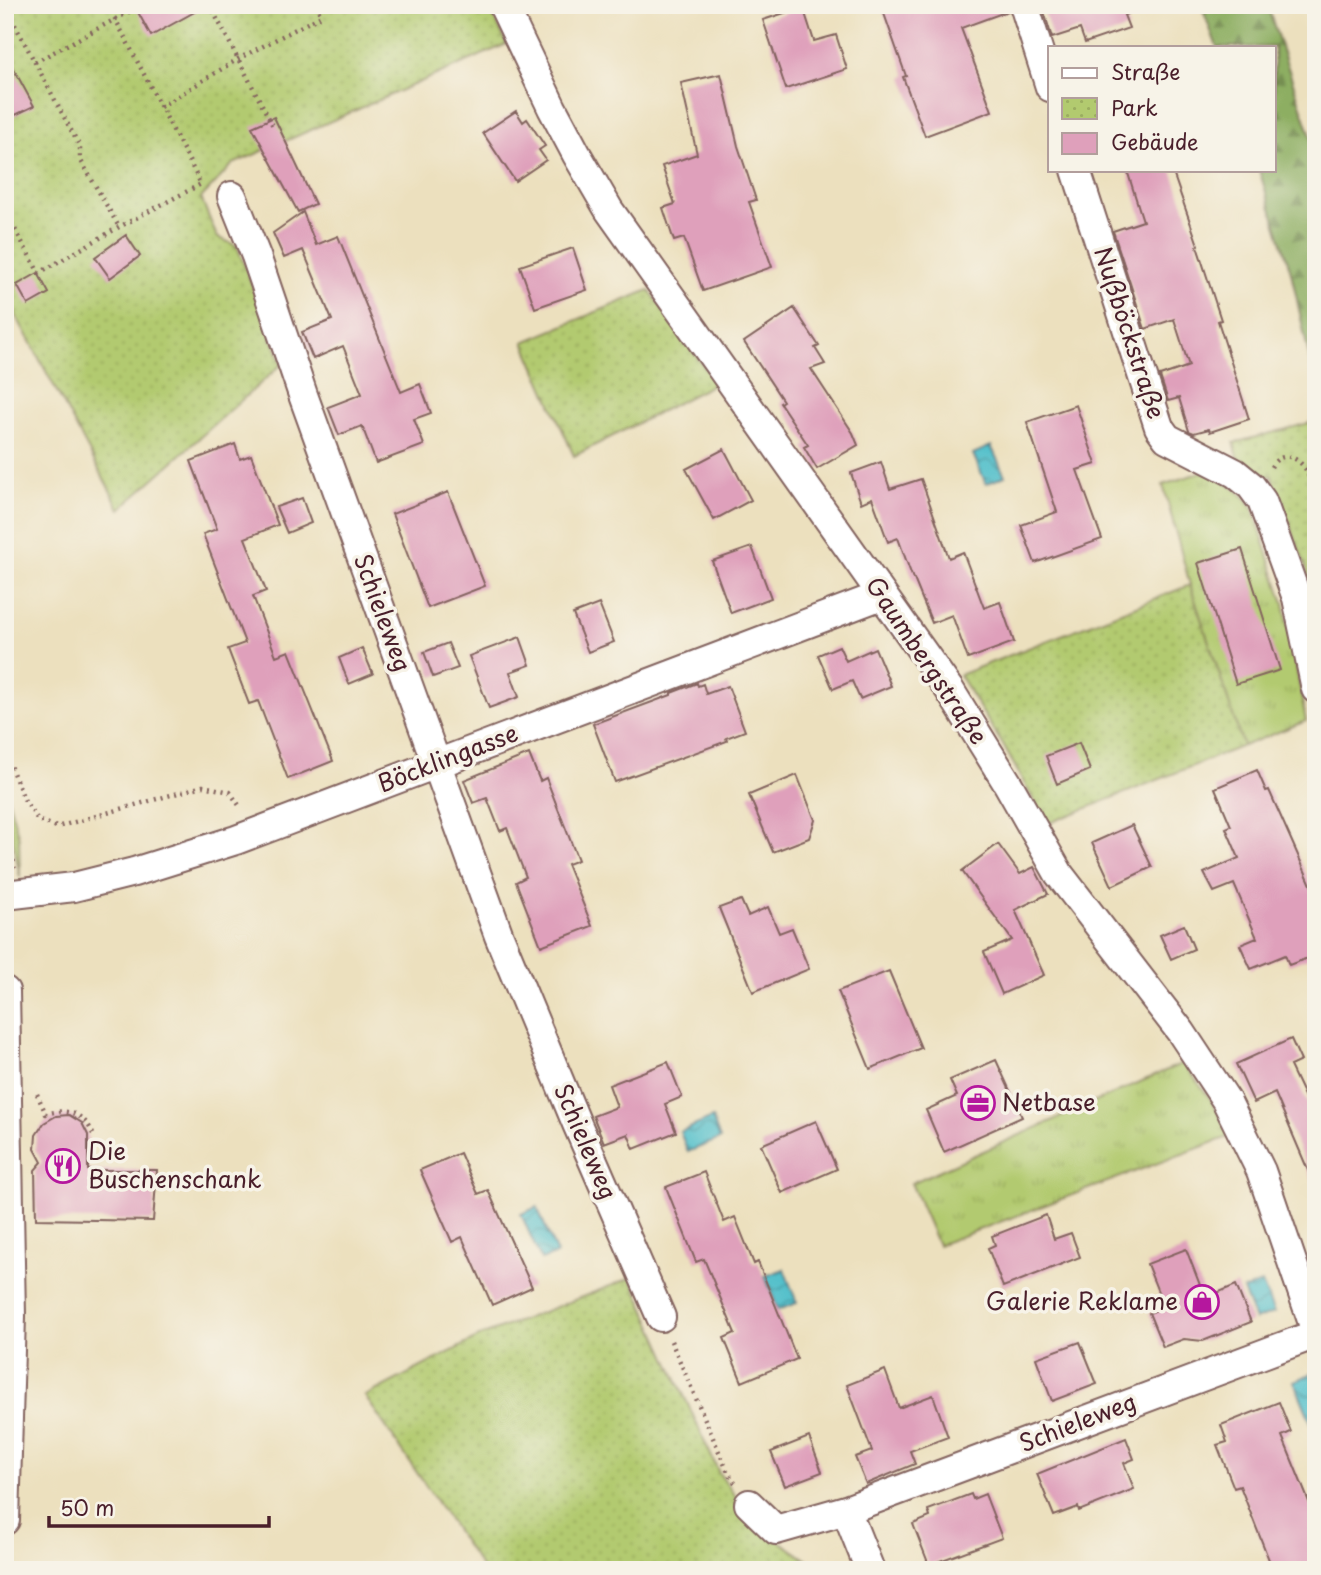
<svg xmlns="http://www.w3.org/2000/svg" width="1321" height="1575" viewBox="0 0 1321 1575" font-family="'Playpen Sans',sans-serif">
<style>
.grass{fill:url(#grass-tufts);stroke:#7e744d;stroke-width:2}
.forest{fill:url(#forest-firs);stroke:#6c6646;stroke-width:2}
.park{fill:url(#park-dots);stroke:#7e744d;stroke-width:2}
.water{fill:url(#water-waves);stroke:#4e707b;stroke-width:2}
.building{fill:#dfa0bb}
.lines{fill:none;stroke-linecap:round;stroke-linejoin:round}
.minor-casing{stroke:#83635e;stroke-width:32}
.path{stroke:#83635e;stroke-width:4.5;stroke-dasharray:2 5;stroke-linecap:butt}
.minor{stroke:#fff;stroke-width:28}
.labels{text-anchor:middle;stroke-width:7;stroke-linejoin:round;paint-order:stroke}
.street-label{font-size:24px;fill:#4a1f2b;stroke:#f7f3e8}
.poi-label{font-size:24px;fill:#4a1f2b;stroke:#f7f3e8;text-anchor:start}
</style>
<defs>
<pattern id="grass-tufts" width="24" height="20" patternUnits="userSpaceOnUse" patternTransform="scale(1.75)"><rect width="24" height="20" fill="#b2ca6f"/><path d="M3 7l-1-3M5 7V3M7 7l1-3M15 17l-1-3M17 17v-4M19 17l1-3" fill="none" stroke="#9bad60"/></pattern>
<pattern id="forest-firs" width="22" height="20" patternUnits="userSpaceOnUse" patternTransform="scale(1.75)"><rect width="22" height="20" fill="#8dae62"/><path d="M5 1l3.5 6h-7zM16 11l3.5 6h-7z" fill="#758d51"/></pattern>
<pattern id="park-dots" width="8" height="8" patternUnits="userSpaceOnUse" patternTransform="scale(1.75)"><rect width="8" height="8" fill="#b2ca6f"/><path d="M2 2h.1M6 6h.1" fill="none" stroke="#9bad60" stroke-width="1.8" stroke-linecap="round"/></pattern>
<pattern id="water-waves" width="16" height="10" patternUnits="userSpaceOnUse" patternTransform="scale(1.75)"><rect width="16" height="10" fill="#53c0cb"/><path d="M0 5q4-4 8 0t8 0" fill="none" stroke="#479ba5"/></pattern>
</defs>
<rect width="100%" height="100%" fill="#f7f3e8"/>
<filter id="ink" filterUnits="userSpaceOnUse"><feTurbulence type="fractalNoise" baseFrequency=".0143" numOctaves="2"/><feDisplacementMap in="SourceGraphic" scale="14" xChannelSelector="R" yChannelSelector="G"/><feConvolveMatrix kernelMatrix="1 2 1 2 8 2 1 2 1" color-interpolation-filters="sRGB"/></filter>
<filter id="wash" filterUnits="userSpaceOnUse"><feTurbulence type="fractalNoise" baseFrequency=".00686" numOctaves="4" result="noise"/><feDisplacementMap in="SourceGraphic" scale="28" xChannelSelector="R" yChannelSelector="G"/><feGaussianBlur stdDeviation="1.57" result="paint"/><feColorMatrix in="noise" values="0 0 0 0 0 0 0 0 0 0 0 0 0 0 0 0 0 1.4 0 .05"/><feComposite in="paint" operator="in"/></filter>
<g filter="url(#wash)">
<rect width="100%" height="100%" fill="#ece0be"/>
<path class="grass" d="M1201,472c17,2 41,20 51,34l32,97 22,118 -63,25 -53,-161 -27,-100z
M5,787l14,51 1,39 -9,-47 -6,-23z
M1183,1063l28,37 20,36 -293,109 -27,-62z"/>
<path class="forest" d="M1201,5h66l49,146v238l-25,-117 -32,-102h15v-123h-57z"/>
<path class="park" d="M5,5h483l19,39 -274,120 -32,34 16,39 20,9 45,118 -162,145 -115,-214z
M649,290l67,93 -142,73 -50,-114z
M1316,421v174l-44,-119h-10l-22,-13 -6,-20z
M1190,585l53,161 -196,78 -44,-79 -44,-70z
M631,1278l88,195 24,34 29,29 45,31 1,3h-335l-118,-174 116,-60z"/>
<path class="water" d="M991,446l14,30 -19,8 -13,-30z
M712,1118l8,21 -32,13 -8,-20z
M537,1207l20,47 -16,6 -20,-46z
M784,1269l13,34 -19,7 -13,-34z
M1262,1283l12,30 -19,7 -12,-30z
M1313,1373l3,5v56l-22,-53z"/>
<g id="blocks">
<path class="building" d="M134,5h73l-56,31z
M881,5h127v6l-47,17 31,83 -67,25 -22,-59 3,-1z
M1042,5h96l1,5 -15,5 5,13 -44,15 -5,-14 -28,9z
M803,7l11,34 22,-6 11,34 -61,20 -23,-69z
M5,53l29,53 -29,14z
M721,74l17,72 18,54 -7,2 23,65 -69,24 -19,-53 -10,3 -11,-33 12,-4 -13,-38 35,-12 -16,-71z
M516,111l7,11 4,-3 18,27 -6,4 7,10 -31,21 -32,-48z
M274,117l41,87 -17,8 -46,-85z
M1127,170h45l26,75 -1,1 24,74 -3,1 31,98 -39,13 -1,-3 -15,4 -5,-2 -10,-33 -11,3 -8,-25 29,-10 -15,-47 -29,10 -32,-98 30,-10z
M303,212l13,33 22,-9 63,156 19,-8 11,29 -17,6 10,26 -48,18 -14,-37 -23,9 -11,-28 34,-13 -19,-48 -30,13 -11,-27 30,-12 -29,-70 -19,8 -11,-25z
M126,235l14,21 -30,22 -15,-21z
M573,248l14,42 -52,18 -15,-42z
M38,273l11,20 -21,12 -11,-20z
M794,308l25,38 -4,2 10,16 -14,5 42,64 5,12 -41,24 -13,-22 4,-2 -28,-42 3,-2 -39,-59z
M1076,405l20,59 -19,6 25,69 -67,24 -14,-38 36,-13 -30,-90z
M235,444l5,15 11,-4 27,70 -33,13 21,53 -13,5 23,60 13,-5 44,110 -45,18 -30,-78 -9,3 -21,-55 17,-6 -42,-109 14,-5 -26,-68z
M724,449l27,51 -37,20 -28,-51z
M881,462l9,27 31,-10 28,79 14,-6 21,56 16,-6 14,40 -46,17 -16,-44 -20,8 -18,-44h-1l-15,-41 -10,4 -16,-44 -11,5 -10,-30z
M448,492l37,94 -57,22 -36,-94z
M302,498l9,25 -24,10 -11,-26z
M752,547l19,51 -40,15 -19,-52z
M1242,549l38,121 -44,14 -38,-121z
M599,604l15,38 -26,10 -15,-38z
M520,637l10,28 -20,7 9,25 -30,11 -20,-52z
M448,643l10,25 -25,9 -9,-25z
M839,646l7,15 29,-13 16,38 -31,13 -8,-18 -19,8 -15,-34z
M362,648l11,26 -24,10 -10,-26z
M697,683l1,3 5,-2 3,10 22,-8 17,45 -19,7 1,3 -112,41 -22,-58 78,-29v-2z
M1079,743l11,27 -33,14 -11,-28z
M529,754l11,27 6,-3 32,82 -11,4 25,62 -51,20 -25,-64 10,-5 -19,-49 -7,3 -13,-33 -14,5 -9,-23z
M1257,770l9,21 3,-1 47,106v59l-27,10 -4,-10 -34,14 -11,-24 17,-7 -23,-54 -20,8 -10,-19 35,-15 -13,-30 5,-2 -16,-38z
M797,775l18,45 -6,18 -36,14 -24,-57z
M1132,825l20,42 -40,19 -20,-43z
M998,844l22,30 14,-7 14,27 -33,16 29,65 -42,19 -18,-42 28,-12 -50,-69z
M741,900l7,16 20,-9 11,26 13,-5 17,41 -56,23 -34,-84z
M1184,925l10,24 -23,10 -11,-24z
M889,971l32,77 -51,21 -32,-78z
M1291,1039l10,22 -11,5 26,55v68l-41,-96 -21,10 -18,-39z
M996,1060l26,57 -78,35 -18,-42 31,-14 -7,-16z
M668,1062l14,35 -17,7 11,28 -42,17 -6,-15 -24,9 -11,-27 24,-9 -8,-22z
M69,1115l13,8 6,12v35h69l-4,51 -117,-2 -1,-49 7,-8 -7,-13 1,-14 8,-12 12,-7z
M816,1121l21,48 -55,24 -21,-48z
M460,1153l18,41 10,-4 44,97 -40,18 -30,-68 -10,5 -32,-72z
M704,1172l20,50 11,-5 19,47 4,-2 39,97 -55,23 -18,-44 11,-5 -31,-74 -8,3 -30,-75z
M1046,1215l8,24 17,-6 9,24 -77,30 -15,-39 7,-3 -3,-9z
M1186,1249l19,49 31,-13 15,37 -48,19 -19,-2 -21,8 -14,-34 15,-6 -17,-43z
M1080,1342l17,42 -45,17 -16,-43z
M885,1370l14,38 34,-13 15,42 -38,14 5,13 -49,20 -11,-27 17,-6 -25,-66z
M1279,1402l12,30 -9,4 34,83v51h-43l-33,-84 -6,2 -17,-43 10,-3 -6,-17z
M809,1437l13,35 -37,14 -14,-34z
M1126,1438l8,21 -10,4 10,26 -55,22 -1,-4 -24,9 -17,-42z
M971,1494l2,5 12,-5 17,44 -73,27 -16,-41 17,-7 -2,-7z"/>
</g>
</g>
<g filter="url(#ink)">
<use href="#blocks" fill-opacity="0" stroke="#83635e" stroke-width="2"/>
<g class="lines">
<g class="minor-casing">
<path id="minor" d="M503,5l49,103 25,47 32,55 340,479 59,95 51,90 122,158 45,68 35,71 55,161
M1024,5l26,82
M1076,170l83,257 8,11 68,35 16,13 11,15 35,97 19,91
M232,196l24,60 47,139 196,541 78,188 84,193
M5,895l69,-8 60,-15 102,-32 646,-245
M5,991l6,325 -6,204
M749,1504l27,26 70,-20 470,-176
M846,1510l24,60"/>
</g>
<path class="path" d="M210,5l63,121
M5,6l75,141v12l39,68
M35,62l107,-57
M160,107l78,-48 83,-43 -5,-11
M5,211l34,62 80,-46 82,-43 -93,-179
M1271,467c9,-16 26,-12 35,3 5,10 7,22 10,33
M5,754l20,47 13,19 19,7 146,-41 27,6 11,16
M5,819l10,49
M37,1094l9,20c22,-7 41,1 48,23
M671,1341l56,129 8,13"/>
<use href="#minor" class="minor"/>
</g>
</g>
<defs>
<g id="office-ring" transform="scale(1.75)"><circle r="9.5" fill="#f7f3e8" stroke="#b5179e" stroke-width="1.5"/><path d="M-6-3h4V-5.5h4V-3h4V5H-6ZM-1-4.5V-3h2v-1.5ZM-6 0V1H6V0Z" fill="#b5179e"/></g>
<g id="restaurant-ring" transform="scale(1.75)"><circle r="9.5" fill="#f7f3e8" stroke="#b5179e" stroke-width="1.5"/><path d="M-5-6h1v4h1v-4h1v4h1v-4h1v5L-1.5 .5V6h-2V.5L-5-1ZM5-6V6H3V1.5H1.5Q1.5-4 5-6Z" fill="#b5179e"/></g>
<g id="shop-ring" transform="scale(1.75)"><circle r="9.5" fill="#f7f3e8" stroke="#b5179e" stroke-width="1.5"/><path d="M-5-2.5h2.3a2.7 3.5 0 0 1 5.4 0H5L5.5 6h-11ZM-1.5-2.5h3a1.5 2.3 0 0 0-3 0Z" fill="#b5179e"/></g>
</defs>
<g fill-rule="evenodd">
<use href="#office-ring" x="978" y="1103"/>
<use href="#restaurant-ring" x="63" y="1166"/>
<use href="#shop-ring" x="1202" y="1302"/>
</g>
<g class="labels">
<g class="street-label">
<text transform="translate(1129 333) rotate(72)" y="8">Nußböckstraße</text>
<text transform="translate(382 613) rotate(70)" y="8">Schieleweg</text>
<text transform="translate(926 661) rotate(56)" y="8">Gaumbergstraße</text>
<text transform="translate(448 759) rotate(-21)" y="8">Böcklingasse</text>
<text transform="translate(585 1142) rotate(67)" y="8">Schieleweg</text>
<text transform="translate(1078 1423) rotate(-21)" y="8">Schieleweg</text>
</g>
<g class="poi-label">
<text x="1002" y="1111">Netbase</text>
<text x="88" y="1160">Die<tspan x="88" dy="28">Buschenschank</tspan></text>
<text x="1178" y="1310" text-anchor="end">Galerie Reklame</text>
</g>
</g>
<rect width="1321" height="1575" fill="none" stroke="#f7f3e8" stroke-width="28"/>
<rect x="1048" y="46" width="228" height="126" fill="#f7f3e8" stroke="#b29e9c" stroke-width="2"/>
<rect x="1062" y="68" width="35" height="10" fill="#ffffff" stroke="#b29e9c" stroke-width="2"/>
<text x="1111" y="80" font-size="21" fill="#4a1f2b">Straße</text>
<rect x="1062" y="98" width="35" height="21" fill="url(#park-dots)" stroke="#b29e9c" stroke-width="2"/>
<text x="1111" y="116" font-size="21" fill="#4a1f2b">Park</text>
<rect x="1062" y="133" width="35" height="21" fill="#dfa0bb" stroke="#b29e9c" stroke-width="2"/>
<text x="1111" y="150" font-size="21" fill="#4a1f2b">Gebäude</text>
<path d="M49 1516v10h220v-10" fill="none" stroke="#4a1f2b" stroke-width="3.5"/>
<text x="60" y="1516" font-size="21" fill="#4a1f2b" stroke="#f7f3e8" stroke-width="5" paint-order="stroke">50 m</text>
</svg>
